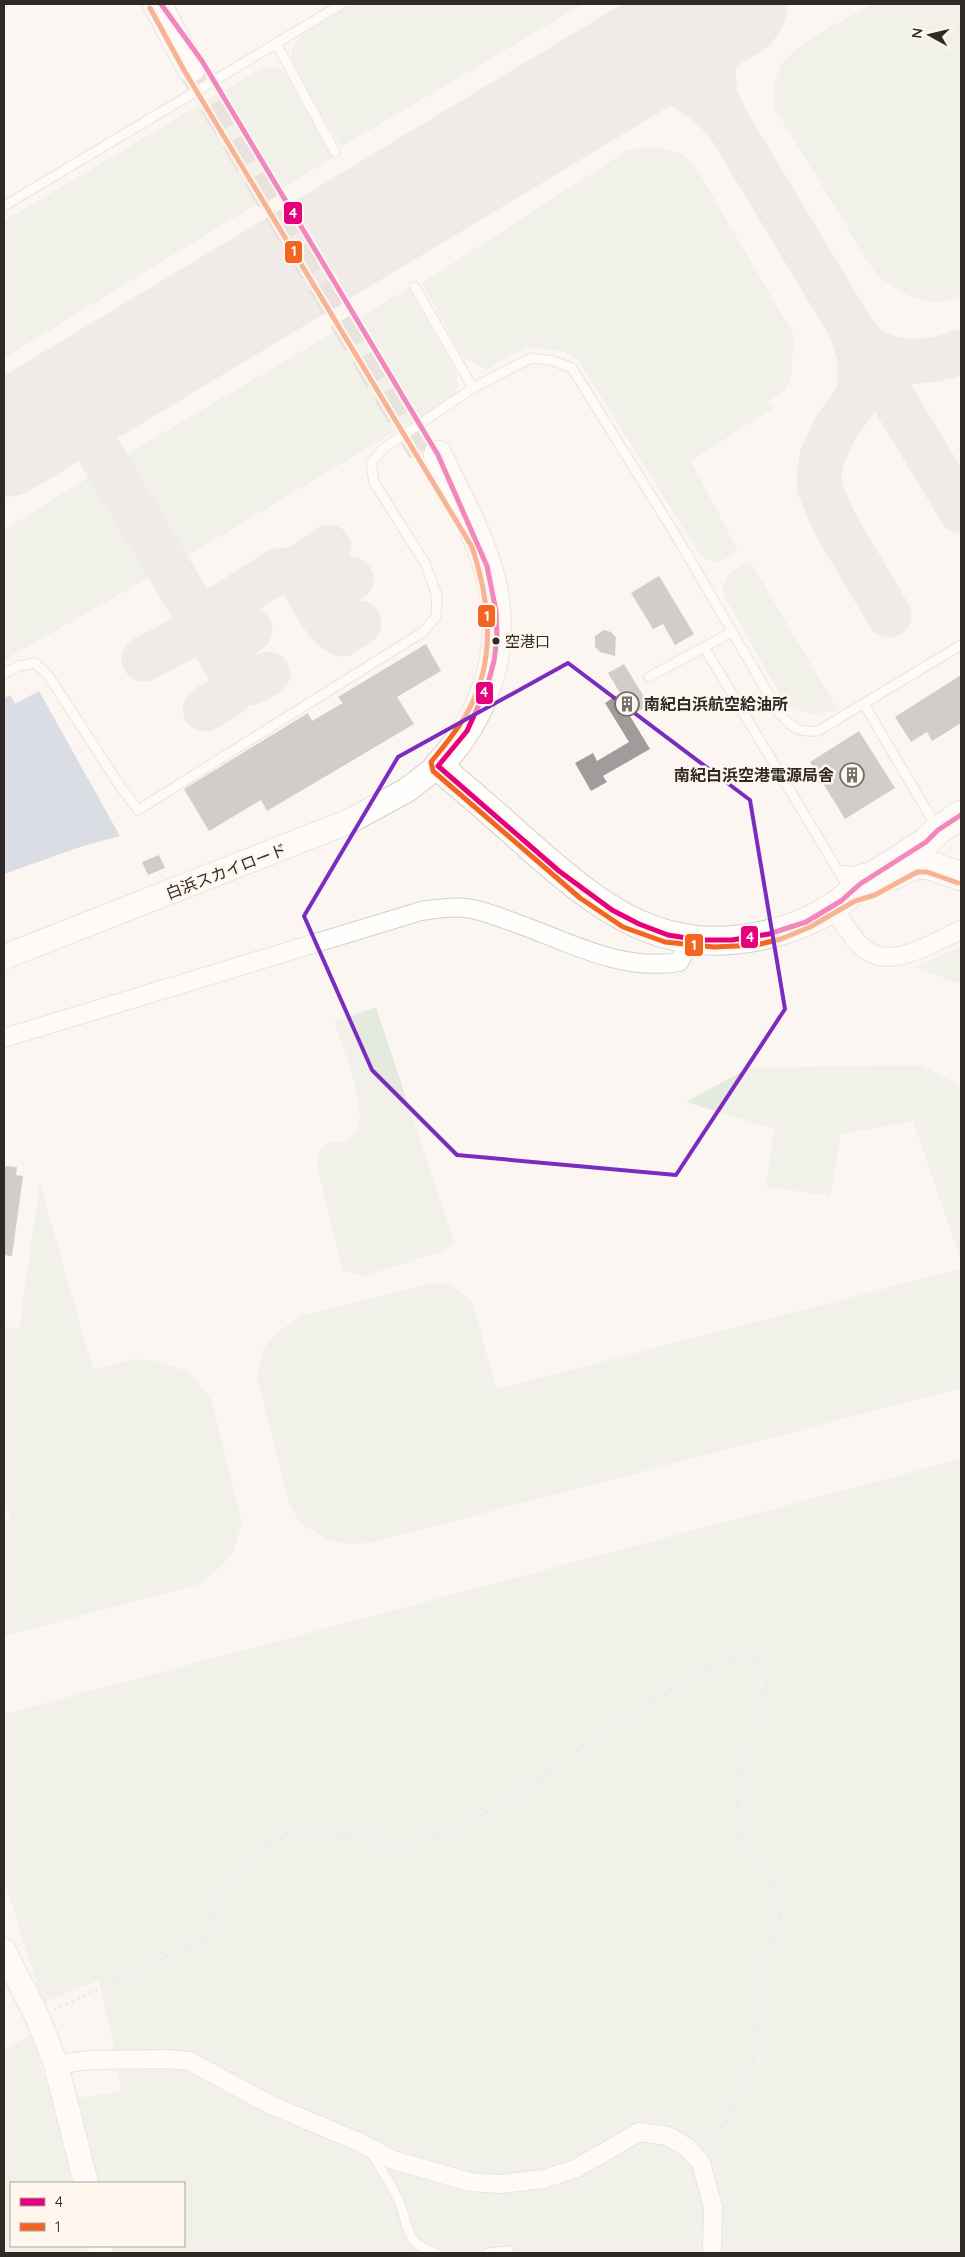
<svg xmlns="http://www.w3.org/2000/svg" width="965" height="2257" viewBox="0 0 965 2257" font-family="Quicksand,'Noto Sans JP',sans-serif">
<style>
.green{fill:#e4eadd}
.water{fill:#b2bfd2}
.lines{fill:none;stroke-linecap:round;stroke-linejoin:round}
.taxiway{stroke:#e2dedc;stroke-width:45}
.runway{stroke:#e2dedc;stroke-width:112}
.building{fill:#a09c9c}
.primary-tunnel{stroke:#d2cdc9;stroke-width:28;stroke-dasharray:28 14;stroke-linecap:butt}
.lane-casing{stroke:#d4cfca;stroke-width:11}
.street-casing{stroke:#d4cfca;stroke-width:20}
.secondary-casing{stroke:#d4cfca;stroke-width:26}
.primary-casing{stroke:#d4cfca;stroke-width:30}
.path{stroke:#dddcdb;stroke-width:3;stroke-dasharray:2.5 4;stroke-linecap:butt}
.lane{stroke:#fefefd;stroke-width:9}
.street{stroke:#fefefd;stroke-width:18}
.secondary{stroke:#fefefd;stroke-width:24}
.primary{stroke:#fefefd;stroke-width:28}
.bus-1-casing{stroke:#fff6ee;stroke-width:9}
.bus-2-casing{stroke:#fff6ee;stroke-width:9}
.bus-1{stroke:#e5007d;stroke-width:5}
.bus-2{stroke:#f26522;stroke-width:5}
.marked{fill:none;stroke:#7b2cbf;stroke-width:4;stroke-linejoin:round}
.bus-dot{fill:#2f2a25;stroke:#fff6ee;stroke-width:2}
.labels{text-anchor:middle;stroke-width:5;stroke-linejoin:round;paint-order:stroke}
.bus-label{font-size:15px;fill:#2f2a25;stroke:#fff6ee;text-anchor:start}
.poi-label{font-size:16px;font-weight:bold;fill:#2f2a25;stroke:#fff6ee;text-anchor:start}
.street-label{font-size:16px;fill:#2f2a25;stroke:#fff6ee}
.line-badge{stroke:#fff6ee;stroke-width:2}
.badge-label{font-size:14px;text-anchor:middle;font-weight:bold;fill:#fff}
</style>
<rect width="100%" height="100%" fill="#fbf6f2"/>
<path class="green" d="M353,4h230l-242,143 -51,-84 3,-16 8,-12z
M872,4h89v292c-25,16 -72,-5 -88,-27 -12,-15 -21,-35 -32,-52 -22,-37 -45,-73 -67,-110 0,-15 0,-29 7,-42 12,-21 69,-48 91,-61z
M277,67l11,9 44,82 -328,200v-137l258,-153z
M652,147l22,4 18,10 102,174 -3,42 -6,14 -17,10 5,7 -82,53 47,90 -20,12 -16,-5 -124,-198 -15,-9 -36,-4 -40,22 -24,-11 -41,-75 206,-133z
M409,288l48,86 1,13 -7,11 -269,161 -57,-104z
M91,476l59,101 -146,83v-130z
M750,561l88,149c-22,4 -31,6 -52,-5l-60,-106 -4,-11 6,-13z
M961,947v37l-47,-17z
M376,1007l78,236 -9,8 -82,25 -20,-5 -26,-106c1,-35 27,-13 39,-34 13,-24 -14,-84 -22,-109z
M921,1065l40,21v175l-48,-140 -72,13 -11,62 -64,-9 8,-58 -88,-27 62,-34z
M40,1183l53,186 40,-10 26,2 31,12 22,28 30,121 -8,29 -13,16 -21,17 -196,52v-114l6,-2 -6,-20v-173l15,1z
M961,1269v119l-591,155 -24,1 -19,-5 -26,-15 -12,-20 -32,-127 6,-28 18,-19 19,-14 134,-33 18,2 21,17 23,87z
M961,1459v794h-848l-2,-7h73v-63h-88l-21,-85 46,-6 -7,-45 -16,-67 -55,23 -39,-123v-166z
M31,2035l27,83 14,65h-61v63h73l1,7h-81v-204z"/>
<path class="water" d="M39,691l81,145 -37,10 -79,28v-176l6,-3 5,9z"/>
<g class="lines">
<path class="taxiway" d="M740,4l-13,16 -9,20 -5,25 2,32 12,25 125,208 8,29v27l-5,15 -19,26 -14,30 -3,17 1,15 15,35 54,91
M604,80c56,-8 84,1 123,42
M855,333c5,6 10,13 16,17 26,17 63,12 90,2
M858,340l103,171
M69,401l164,275 7,7h10l18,-9
M290,570l12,-4 27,-19
M307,590c22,7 28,1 44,-11
M194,609l9,5 10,-2 65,-41 12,-1c22,17 27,51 52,64l17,-11
M212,640c19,9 23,2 38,-10
M144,659l44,-23 7,-12 -1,-15
M205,709l23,-14 6,-7 -1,-12"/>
<path class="runway" d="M4,441l727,-437"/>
</g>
<path class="building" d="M659,576l35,58 -19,11 -12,-21 -10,5 -22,-36z
M604,630l7,2 5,5 -1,19 -15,-4 -5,-5v-11z
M426,644l15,27 -44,26 17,27 -147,87 -6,-11 -52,31 -25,-42 124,-76 4,8 31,-18 -5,-6z
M624,664l25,41 -19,11 20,33 -47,27 4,6 -16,9 -16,-28 18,-10 4,8 32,-19 -24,-39 15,-10 -12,-20z
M961,675v48l-29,18 -5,-9 -16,10 -16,-25z
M859,731l36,57 -50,31 -35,-57z
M159,855l6,13 -17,7 -6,-13z
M4,1166l13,1 -1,8 7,1 -11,80 -8,-1z"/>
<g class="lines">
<path class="primary-tunnel" d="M191,68l237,394"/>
<g class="lane-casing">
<path id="lane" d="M276,43l59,109
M4,206l338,-202
M415,287l58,101
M704,647l145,242
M4,674l14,-8 17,-3 13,12 72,111 18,24 285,-178 13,-15 1,-21 -11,-31 -52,-83 -3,-19 13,-15 89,-60 44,-23 15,-7 22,3 18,7 106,171 102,175c14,15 17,18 38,17l143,-86
M649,677l83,-45
M864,704l73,124
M838,870l15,2 11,-4
M371,2152c9,16 20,31 27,47 12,26 4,44 38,54
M488,2253l20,-2"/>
</g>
<g class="street-casing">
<path id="street" d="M832,907c9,13 18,27 28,38 28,29 73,-3 101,-15
M4,1038l417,-127c15,-2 30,-5 45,-3 15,2 31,8 44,13 56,19 108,51 169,41l7,-12 2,-11
M56,2065l33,-5 79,-1 21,2 82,44 88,37 34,18 77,22 31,2 42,-5 32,-10 64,-37 29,4 20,12 13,15 12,44 -1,46"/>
</g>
<g class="secondary-casing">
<path id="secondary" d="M4,957l346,-136 57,-31 31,-24
M4,1951l34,67 18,47 30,118
M100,2246l1,7"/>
</g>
<g class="primary-casing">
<path id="primary" d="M157,4l34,64
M438,455c17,37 38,74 50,113 22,72 2,143 -50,198 32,27 63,54 94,82 73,64 134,111 237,86 32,-7 69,-25 91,-50l66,-42 12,-12 23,-15
M894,875c32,-19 36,-7 67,1"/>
</g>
<path class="path" d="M54,2010l155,-74 6,-25 11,-30 21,-21 21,-16 26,-14 90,11h30l36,-9 59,-31 94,-69 88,-54 44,-20 23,4 10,21 -32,111 6,45 32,47 6,32 -28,75 6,43 -9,43 -39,69"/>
<use href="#lane" class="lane"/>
<use href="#street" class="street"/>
<use href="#secondary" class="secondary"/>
<use href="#primary" class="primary"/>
<g class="bus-1-casing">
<path id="bus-1" d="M161,4l41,57 236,394 49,111 9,45 1,26 -3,24 -7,26 -20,44 -29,35 121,105 53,39 27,14 29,11 31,5h33l37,-6 37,-12 35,-21 19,-17 66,-42 12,-12 23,-15"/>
</g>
<g class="bus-2-casing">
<path id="bus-2" d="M150,8l35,64 287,475c18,55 25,113 -5,166 -10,18 -23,33 -36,49l2,9 147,127 43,29 42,15 49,5 42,-2 25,-6 29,-12 45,-26 20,-6 42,-23h10l31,11"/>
</g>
<use href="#bus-1" class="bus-1"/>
<use href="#bus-2" class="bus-2"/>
</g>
<path d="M0 0H965V2257H0ZM568,663l182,137 35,209 -109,166 -219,-20 -85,-85 -68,-154 94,-159z" fill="#fbf6f2" fill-opacity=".55" fill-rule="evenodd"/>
<path class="marked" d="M568,663l182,137 35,209 -109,166 -219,-20 -85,-85 -68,-154 94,-159z"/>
<defs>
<g id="building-ring" transform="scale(1.25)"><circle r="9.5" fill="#fff6ee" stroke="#76716d" stroke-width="1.5"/><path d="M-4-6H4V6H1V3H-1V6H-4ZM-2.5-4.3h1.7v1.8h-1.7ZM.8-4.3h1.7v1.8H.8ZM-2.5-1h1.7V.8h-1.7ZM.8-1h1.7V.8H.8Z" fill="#76716d"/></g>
</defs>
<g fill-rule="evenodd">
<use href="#building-ring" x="627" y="704"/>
<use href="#building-ring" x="852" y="775"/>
</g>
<circle class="bus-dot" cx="496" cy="641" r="4.5"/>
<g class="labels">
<g class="bus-label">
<text x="505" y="647">空港口</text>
</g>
<g class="poi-label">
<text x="644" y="710">南紀白浜航空給油所</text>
<text x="834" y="781" text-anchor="end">南紀白浜空港電源局舎</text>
</g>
<g class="street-label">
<text transform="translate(226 871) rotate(-21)" y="6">白浜スカイロード</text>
</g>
</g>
<g class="line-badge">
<rect x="283" y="201" width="20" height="24" rx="5" fill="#e5007d"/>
<rect x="284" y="240" width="19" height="24" rx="5" fill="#f26522"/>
<rect x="477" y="604" width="19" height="24" rx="5" fill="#f26522"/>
<rect x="475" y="681" width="19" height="24" rx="5" fill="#e5007d"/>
<rect x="740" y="925" width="19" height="24" rx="5" fill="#e5007d"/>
<rect x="684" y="933" width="20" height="24" rx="5" fill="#f26522"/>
</g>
<g class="badge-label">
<text x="293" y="218">4</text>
<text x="294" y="256">1</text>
<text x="487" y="621">1</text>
<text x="484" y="697">4</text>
<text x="750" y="942">4</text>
<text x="694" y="950">1</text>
</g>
<rect width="965" height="2257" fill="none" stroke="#2f2a25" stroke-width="10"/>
<rect x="10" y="2182" width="175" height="65" fill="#fff6ee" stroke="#aca49e"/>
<rect x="20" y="2198" width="25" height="8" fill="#e5007d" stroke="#aca49e"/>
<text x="55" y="2207" font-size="15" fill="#2f2a25">4</text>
<rect x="20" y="2223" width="25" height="8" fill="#f26522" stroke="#aca49e"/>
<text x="55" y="2232" font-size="15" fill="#2f2a25">1</text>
<g transform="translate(930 35) rotate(278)" stroke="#fff6ee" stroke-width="4" paint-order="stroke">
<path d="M0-4L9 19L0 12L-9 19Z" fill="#2f2a25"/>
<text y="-8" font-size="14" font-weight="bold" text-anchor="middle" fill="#2f2a25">N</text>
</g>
</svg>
